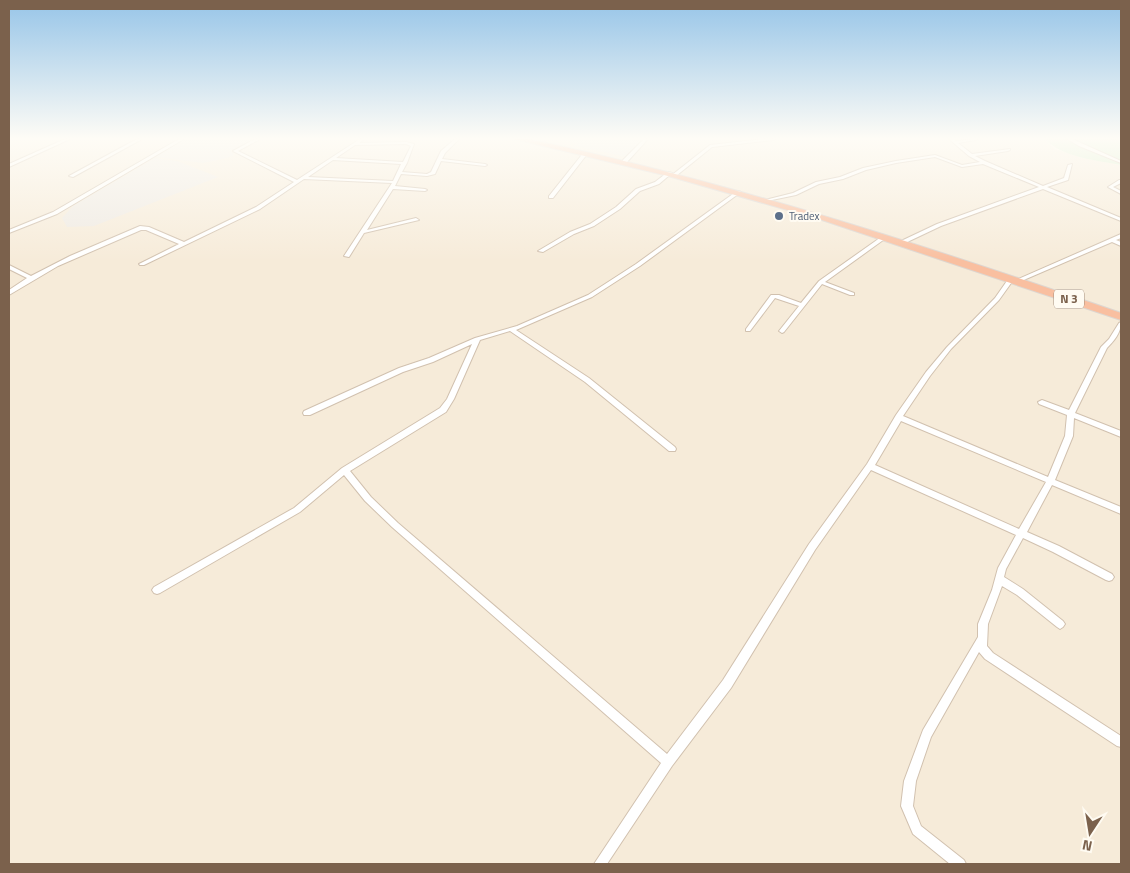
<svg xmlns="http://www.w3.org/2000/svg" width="1130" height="873" viewBox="0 0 1130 873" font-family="'Titillium Web',sans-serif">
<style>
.residential{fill:#f6ebd9}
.industrial{fill:#efeae3}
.green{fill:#d3edc8}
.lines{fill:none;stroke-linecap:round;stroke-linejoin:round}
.street-casing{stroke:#d1c1af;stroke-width:2}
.highway-casing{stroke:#ddd6d0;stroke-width:2}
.street{fill:#fff;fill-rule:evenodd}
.highway{fill:#f9bfa0;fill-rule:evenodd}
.service-dot{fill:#5c6f8a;stroke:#fffbf2;stroke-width:2}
.labels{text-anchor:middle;stroke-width:4;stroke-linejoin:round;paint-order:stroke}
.far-service-label{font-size:11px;fill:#4e5e75;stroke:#fffbf2;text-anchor:start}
.shield{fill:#fffbf2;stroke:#a38f7e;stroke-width:1}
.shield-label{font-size:12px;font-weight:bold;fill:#7b614c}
</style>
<rect width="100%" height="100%" fill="#fdf8eb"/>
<path class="residential" d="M9,139h1035l11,10 27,9 39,7v699h-1112z"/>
<path class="industrial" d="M184,139h71l-24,12 3,4 -7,3 -24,5 -48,-6z
M555,139h89l-17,18 -53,-11 3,-3z
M155,158l22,3 41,16 -124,49 -27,1 -5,-9 11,-12z"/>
<path class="green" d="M1044,139h74l3,2v24c-27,-5 -56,-7 -77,-26z"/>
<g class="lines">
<g class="street-casing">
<path id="street" d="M65,139h5l-61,28v-3z
M137,139h5l-69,38 -4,-1z
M179,139h5l-127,75 -48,19v-3l44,-18z
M255,139h5l-22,12 59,29 63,-41h4l-5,4 47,-1 8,2 -7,19 -5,9 25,2 4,-2 10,-21 14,-12h4l-14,14 -3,6 43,5 2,1 -2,1 -44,-5 -6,13 -8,2 -26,-2 -6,12 30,3 2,1 -2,1 -32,-2 -26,41 49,-12 3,2 -55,13 -15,24 -5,-1 48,-73 -88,-4 -44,30 -116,56h-4l-1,-1 40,-20 -33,-14h-5l-83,36 -49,29v-5l18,-12 -18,-9v-4l22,11 39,-20 70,-30 9,1 35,15 72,-35 38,-25 -61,-31zM406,144l5,2 -8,16 -67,-4 19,-13zM333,160l68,4 -8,17 -85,-4z
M644,139h4l-21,23h-4v-2z
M764,139h11l-2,1 -61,7 -36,29 -4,-1 38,-30z
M949,139h4l3,2 21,-2 -2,1 -17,3 14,11 38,-5v1l-2,1 -33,5 10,5 58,25 21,-8 4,-13 4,-1 -4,16 -21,7 74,31v3l-78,-32 -102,37 -38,18h-4v-2l38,-18 102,-37 -56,-23 -21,3 -27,-10 -39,6 -30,7 -23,9 -24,5 -23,11 -29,6 -2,-1 28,-7 23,-11 24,-5 23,-9 33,-7 39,-6 27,10 18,-3 -11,-6z
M1067,139h5l49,22v2l-42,-17z
M584,152l4,1 -35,45h-4v-2z
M668,172l4,1 -13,11 -19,7 -20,18 -26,17 -20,8 -31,18 -5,-1 32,-19 20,-8 26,-17 20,-18 19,-7z
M1119,180h2v3l-8,4 8,4v3l-13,-7z
M737,191l4,1 -101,74 -48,31 -76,33 73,48 86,69 1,2 -1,2h-6l-84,-69 -75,-51 -30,9 -26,59 -8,13 -96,59 21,26 27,26 269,231 56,-74 86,-136 58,-80 29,-49 30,-43 21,-25 48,-49 14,-20 2,-1 3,2 -15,21 -48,49 -21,27 -27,40 145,61 17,-41 2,-21 -28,-11 -1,-2 4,-2 27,10 32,-63 8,-8 10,-16 2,-1c0,11 -7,19 -14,26l-32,65 46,18v6l-47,-19 -1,18 -18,44 66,27v7l-69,-29 -25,47 32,14 53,28 2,3 -2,3 -3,1 -3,-1 -53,-28 -30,-14 -17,31 -2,8 19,12 40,32 2,3 -2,3 -3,2 -3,-2 -40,-32 -15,-9 -14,38 -1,22 6,7 128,83v11l-4,-1 -132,-87 -6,-7 -48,85 -15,44 -3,25 8,20 43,34 2,4h-16l-37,-30 -12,-28 3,-25 19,-51 55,-93v-13l14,-34 6,-22 18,-33 -145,-65 -56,80 -84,138 -59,78 -65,98h-13l67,-101 -269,-236 -27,-26 -21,-26 -44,37 -140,81 -3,1 -3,-1 -2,-3 2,-3 140,-79 48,-40 98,-60 7,-9 25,-55 -39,18 -30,10 -93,43h-6l-1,-2 1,-2 95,-43 30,-10 46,-20 42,-12 71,-31 48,-31zM901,421l145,61 -27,47 -144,-64z
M1121,234v4l-5,2 5,2v4l-9,-4 -93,40h-4l-1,-1z
M884,235l3,2 -1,1 -61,44 29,11v2h-4l-28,-11 -38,48 -2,1 -3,-2 20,-25 -24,-8 -25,33h-4v-2l25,-34h8l22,8 18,-22z"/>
</g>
<g class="highway-casing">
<path id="highway" d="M514,139h14c202,43 398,107 593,174v7l-302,-101 -151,-43z"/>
</g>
<use href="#street" class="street"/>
<use href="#highway" class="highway"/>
</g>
<linearGradient id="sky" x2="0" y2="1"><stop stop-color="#97c5e8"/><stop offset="0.53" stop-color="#fefcf6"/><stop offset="1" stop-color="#fefcf6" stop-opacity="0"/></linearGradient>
<rect width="1130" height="261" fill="url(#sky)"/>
<circle class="service-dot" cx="779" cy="216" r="5"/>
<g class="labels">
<g class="far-service-label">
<text x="789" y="220">Tradex</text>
</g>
<rect class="shield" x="1054" y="289.5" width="30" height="19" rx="4"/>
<g class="shield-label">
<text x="1069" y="303">N 3</text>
</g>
</g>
<rect width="1130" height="873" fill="none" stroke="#7b614c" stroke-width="20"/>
<g transform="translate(1090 833) rotate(192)" stroke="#fffbf2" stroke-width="4" paint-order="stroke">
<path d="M0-4L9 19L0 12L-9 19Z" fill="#7b614c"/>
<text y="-8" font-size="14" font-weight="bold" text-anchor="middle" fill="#7b614c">N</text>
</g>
</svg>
